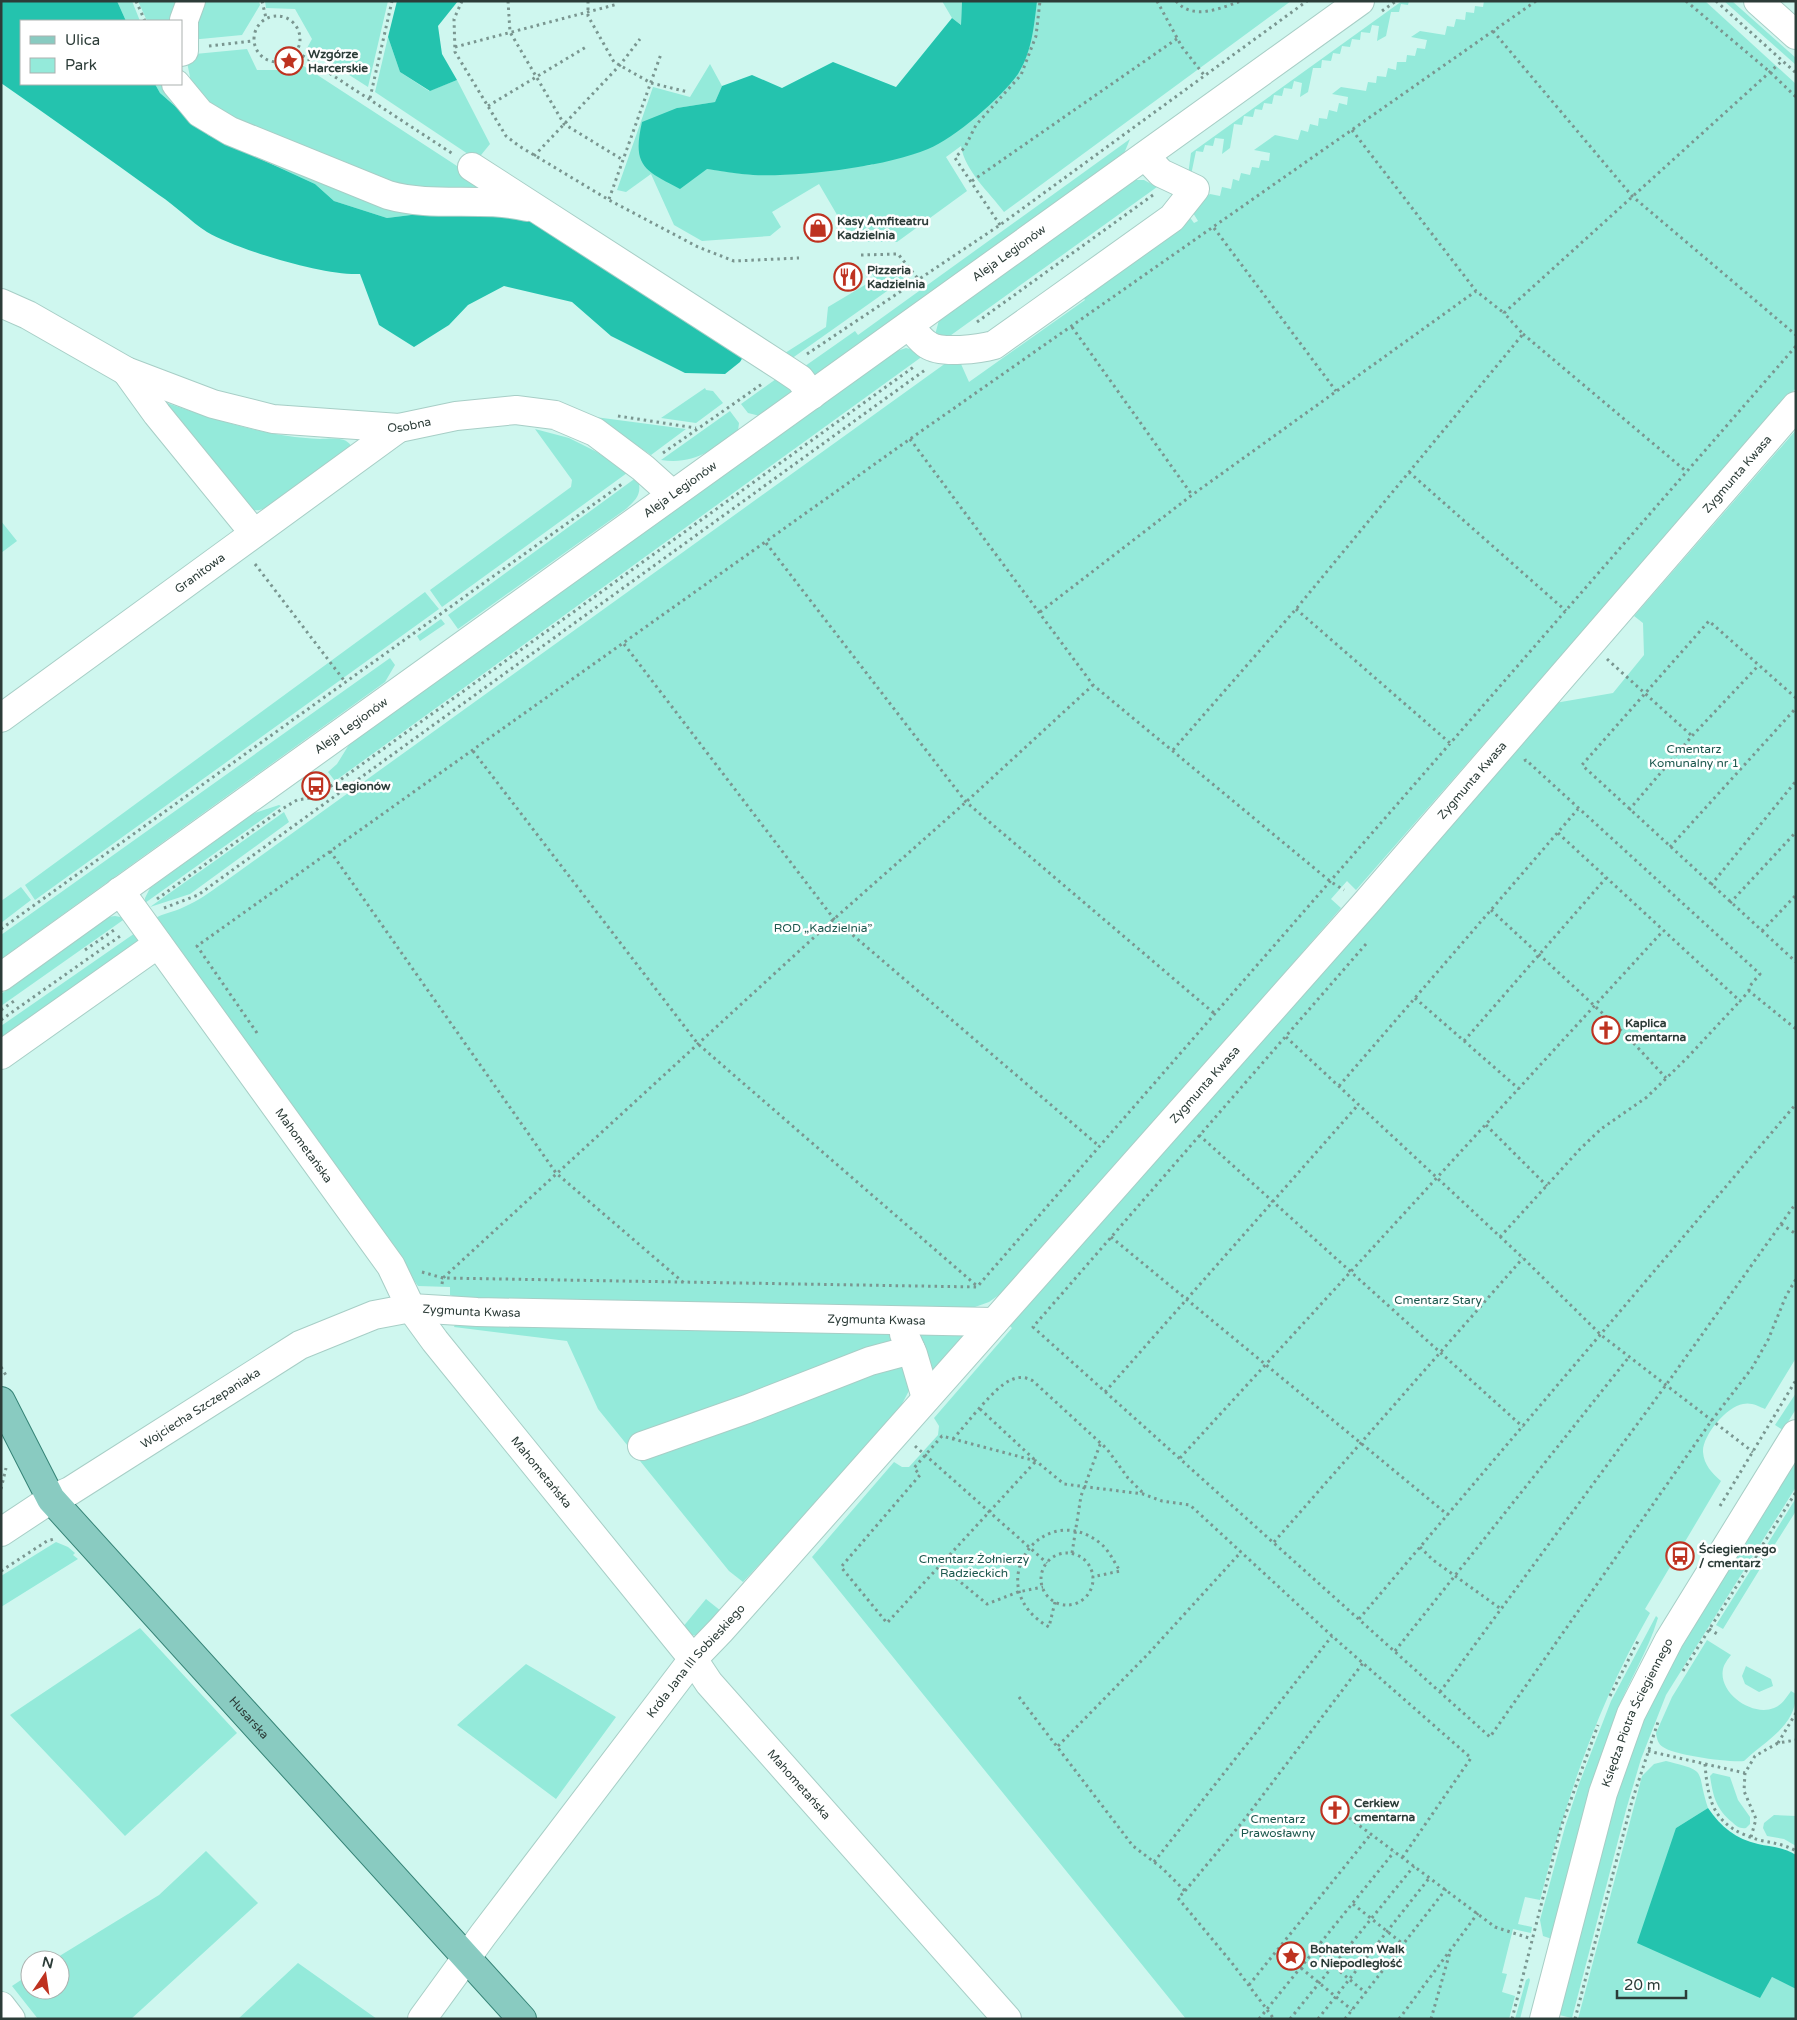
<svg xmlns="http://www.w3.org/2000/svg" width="1797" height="2020" viewBox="0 0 1797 2020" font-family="'Varela Round',sans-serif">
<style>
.green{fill:#94eada}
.forest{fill:#24c3ae}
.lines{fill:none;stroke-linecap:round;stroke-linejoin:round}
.minor-casing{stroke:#a7cec6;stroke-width:30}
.major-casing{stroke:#358376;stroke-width:30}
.path{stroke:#7a9690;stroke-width:3;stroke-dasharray:2.5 4;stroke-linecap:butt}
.minor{stroke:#fff;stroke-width:28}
.major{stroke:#89cbc1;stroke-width:28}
.labels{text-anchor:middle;stroke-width:5;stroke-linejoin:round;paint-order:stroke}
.poi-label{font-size:12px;font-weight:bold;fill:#2c3c38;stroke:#fff;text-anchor:start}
.street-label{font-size:12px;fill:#2c3c38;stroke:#fff}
.park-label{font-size:12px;fill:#1c584e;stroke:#fff}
</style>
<rect width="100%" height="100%" fill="#cff7ef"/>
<path class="green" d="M117,1h15l8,20h-14z
M138,1h46l-5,20h-32z
M195,1h64l1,4 -18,30 -52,5z
M265,1h123l-20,86 -61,-39 5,-9 -17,-30 -29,-1z
M942,1h20l-1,24 -9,-7z
M1022,1h269l-287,211c-15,-20 -39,-41 -43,-66l-15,11 21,34 -70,51h-44l-34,-58 -47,28 9,15 -11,9 -68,5 -28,-16 -23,-51 -25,18 -9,-2 36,-103 37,10 20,-33 12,22 -7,16 -38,6 30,61 45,6 40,-1 80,-9z
M1402,1h7l-1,4 -7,-1 -2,8h-8l-5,24 -9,5 2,-15 -7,-1 -2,8 -9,-1 -1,8 -8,-1 -2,8 -8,-1 -2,8 -7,-1 -2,8 -9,-1 -1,8h-8l-5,24 -8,5 2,-14 -8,-2 -2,8 -8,-1 -2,8 -8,-1 -2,9 -8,-1 -2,7 -7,-1 -2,8 -9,-1 -2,9 -8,-1 -4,24 -8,6 2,-15 -9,-1 -2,8 -8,-1 -2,7 -7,-1 -5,24h-3l3,-22z
M1484,1h221l91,83v304l-440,502 -9,-9 -16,18 10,9 -328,377 -24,17 -28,10 -480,-6 -31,-11v-8l-32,-1 -264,-367c9,-6 20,-7 30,-12 14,-6 26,-15 39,-24l734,-528 12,27 116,-82 -6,-9 107,-79 8,11 4,-2 -8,-13 20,-14 10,2 2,-9 9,2 2,-10 6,2 2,-8 9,2 2,-8 7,1 2,-8 8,1 1,-8 -16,-3 21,-15 23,5 3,-10 7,2 2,-8 8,2 1,-8 8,1 2,-9 8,2 2,-9 8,2 1,-8 -16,-3 9,-7 25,4 2,-9 8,1 1,-7 9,1 2,-9 8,2 1,-8h9l1,-7 8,1 2,-8 8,1 2,-9 -16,-3 9,-6 25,4 2,-9 7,1 2,-8 9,1 1,-8 8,1 1,-7 8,1z
M1724,1h8l64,57v7z
M388,37l12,35 29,19 28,-11 33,64 -13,16 -102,-68z
M247,49l10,21h37l5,-7 204,133h-45l-76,-15 -172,-72 -19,-27 -4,-20 8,-8z
M155,84h14l145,86 183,36 85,37 -147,-31 -48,6 -53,-17 -19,-17 -107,-49 -48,-42z
M1130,139l-7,17 -312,223 -13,-8 57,-40 3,4z
M1135,180h9l13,7 -217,156 -5,-8 4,-15z
M896,269l8,10 -113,80 -6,-6 41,-26 2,-20 47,-28 -5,-9z
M906,348l21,5 -592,428 -7,-9 9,-8 13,-21 544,-391z
M783,374l10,18 -33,24 -12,-3 -7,-9z
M705,388l1,2 7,1 10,12 -27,20 -35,-5z
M167,403c50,17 99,34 153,36 9,0 26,-3 31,7l-76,55c-8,6 -15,12 -26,8l-84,-104z
M730,411l9,12 -1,8c-25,19 -44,34 -77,29z
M595,417l91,12 -35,26z
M535,429l34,9 28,14 30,21 -185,134 -12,-17 141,-103 1,-7z
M1796,430v928l-31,51c-7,-3 -14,-7 -22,-5 -16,2 -41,32 -40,48 1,13 9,21 18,29l-76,128 5,4c-53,93 -83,184 -110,287l-15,-3 -7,27 14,3 -1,6 -18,-4 -11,44 5,1 -5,18 13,4 -6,23h-323l-374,-462 82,-95 8,5h7l29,-32 1,-9 -5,-8 78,-90 -3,-3 546,-622 58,-10 31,-38 -1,-32 -9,-7z
M637,477c6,16 0,22 -11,32l-168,120 -10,-14z
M1,521l16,20 -16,12z
M425,592l14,17 -404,291 -10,-15z
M441,619l4,5 -25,17 -3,-5z
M390,658l5,7 -10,17 -384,277v-24z
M279,805l2,1 -136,97v-5l5,-10 102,-74z
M284,812l5,10 -99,72 -40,13z
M21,887l10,13 -30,23v-22z
M115,916l11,2 -125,88v-12l107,-77z
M138,931l4,8 -141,103v-16z
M456,1322l428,4 25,28 2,33 -16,30 -152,165 -14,-11 -131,-162 -31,-68 -113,-14z
M915,1328l56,6 -42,45z
M1796,1393v16l-13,21 -8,-5z
M1796,1458v29l-130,208 -25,64 -15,51 -54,208 -13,-3 60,-231 25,-68 28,-53z
M1796,1498v13l-31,49 -5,-4z
M56,1542l12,5 7,6 -2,2 5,4 -77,48v-31z
M1757,1560l6,4 -40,65 -7,-4z
M706,1599l15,12c-12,14 -22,36 -39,17z
M1656,1616l2,2c-11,36 -30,64 -43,98 -26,73 -44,148 -63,223l-9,-3 -3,-16 25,-93 14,-43 32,-83z
M140,1628l97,105 -112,103 -115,-121z
M1707,1640l24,15c-3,4 -7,9 -8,14 -5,24 29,48 51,39 8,-3 12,-10 17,-17l5,3c0,33 -32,47 -52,67 -13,2 -71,-6 -81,-14 -5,-3 -6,-8 -7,-14l16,-36z
M526,1664l90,53 -60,82 -99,-74z
M1746,1666l25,13 2,7 -14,6 -14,-8 -3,-8z
M1666,1761c44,11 29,8 42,47l-32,20 83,170 13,-21 24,12v30h-218l64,-243 12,-12z
M1713,1773l17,4 8,23 12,17v7l-4,4c-6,1 -10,-2 -14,-6 -16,-13 -19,-26 -22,-46z
M1774,1815l22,1v30l-12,-7 -17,-3 -4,-8 1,-5z
M206,1851l52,52 -127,116h-93l-26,-33 18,-12v16h30v-30h-7l106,-65z
M298,1963l79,56h-139z
M1529,1978l1,2 -10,39h-5l11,-39z"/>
<path class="forest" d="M1,1h116l9,20h-105v63h134l5,9 48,42 107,49 19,17 53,17 48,-6 84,4 38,16 189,120 -6,10 -15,12 -40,-1 -74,-37 -39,-34 -68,-16 -36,19 -19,20 -35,22 -35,-22 -19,-51c-35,2 -122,-24 -153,-42 -17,-11 -31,-26 -48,-37 -52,-38 -105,-75 -158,-112z
M397,1h61l-20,25 4,28 15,26 -27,11 -30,-19 -12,-35z
M962,1h75c-3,25 -5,51 -19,73 -16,23 -64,65 -90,75 -43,18 -128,28 -175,26 -15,-1 -31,-4 -46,-6l-27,20c-36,-19 -48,-23 -38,-67l35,-14 38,-6 7,-16 30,-11 30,13 51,-26 63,25 56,-69 9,7z
M1708,1808c13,19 28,31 50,36 13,3 26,3 38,11v134l-24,-12 -12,21 -123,-55 39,-115z"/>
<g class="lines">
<g class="minor-casing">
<g id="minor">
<path d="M1758,1l38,34"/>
<path d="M181,52l3,-1v-31l7,-19"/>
<path d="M176,84l24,29 30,18 158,64c46,13 93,1 139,12"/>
<path d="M472,167l313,202 15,10 12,16"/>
<path id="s1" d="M1,303l27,12 98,56 87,33 60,15 126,9 57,-12 60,-6 39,5 40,17 48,36 29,26"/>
<path d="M909,326c6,6 12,15 19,19 13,9 52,4 66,0l178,-127 23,-29 -34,-16 -16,-17"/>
<path d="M126,371l31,43 97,119"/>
<path id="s2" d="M1,718l398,-290"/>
<path id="s3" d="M120,891l271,375 20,42 24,33 258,318 16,24 298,336"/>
<path id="s4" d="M1,977l1359,-976"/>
<path d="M1,1055l157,-111"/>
<path d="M904,1334l9,20 13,44"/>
<path d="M642,1446l105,-37 123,-48 41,-11"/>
<path id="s5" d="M1,1532l50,-33 19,-8 230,-146 74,-30 37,-7 66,4 517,10"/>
<path d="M1,2006l10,13"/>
<path id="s6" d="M422,2019l61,-84 210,-276 28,-29 645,-727 430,-497"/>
<path id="s7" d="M1544,2019l59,-226 28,-79 38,-74 127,-206"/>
</g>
</g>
<g class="major-casing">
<g id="major">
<path id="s8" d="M1,1401l50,98 471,520"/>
</g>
</g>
<path class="path" d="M136,1l9,20
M262,1l4,17
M462,1l-8,18 1,33 51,84 13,10 90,54 89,47 36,14 65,-3
M508,1l2,31 54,92 59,36
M588,1v15l26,46 37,21 37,9
M1157,1l25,46 22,28
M1176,1c17,20 45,7 65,0
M1686,1l84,71 26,25
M1716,1l80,72
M1382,11l14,-10
M254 39a23 23 0 1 1 46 0a23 23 0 1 1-46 0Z
M1493,31l139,165 164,139
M209,46l44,-5
M455,47l163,-43
M297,52l156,102
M370,98l22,-97
M488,106l98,-59
M1352,130l124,161
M534,156l86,-91 20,-26
M972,181l206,-143
M609,199l52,-145
M1000,225l-45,-67 10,-11 11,-22 45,-50 15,-39 4,-35
M1214,228l122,163
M861,255l37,-1 21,26
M977,322l176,-127
M1072,327l120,168
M1523,334l164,138
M807,354l193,-129 307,-224
M618,416l78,12
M910,439l183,246 238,197 13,8
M663,453l99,-69
M1409,472l157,139
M766,543l200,259 249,212
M255,564l91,119
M1296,609l155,135
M1040,612l152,-117 284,-204 28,22
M624,644l210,275 265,227
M1607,659l85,77
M1796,698l-87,-77 -127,144 214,197
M1173,750l123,-141 227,-275 -19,-21 278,-252
M473,751l225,293 279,242
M1524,761l2,-1 234,214 -11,13v4
M1629,810l63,-74 66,-70
M1558,833l182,168 9,-10 47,38
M1670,847l126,-139
M330,851l226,322 128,110
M1711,885l85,-104
M157,899l125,-90 15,-9 13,-2 26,-15 579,-417
M1730,903l66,-71
M164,908l34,-13 727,-525
M1491,910l135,125 40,43
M1,929l621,-445
M1762,931l34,-36
M1366,944l-333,383 457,410 222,-317 40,-52 16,-28 18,-44 10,-17
M85,950l32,-22
M1415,998l104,91
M1,1010l16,-11
M1,1020l122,-86
M257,1033l-60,-87 713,-507 626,-438
M1286,1037l237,221 78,77 152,117
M1464,1041l142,-163
M1339,1086l239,-277
M1486,1125l61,61
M1199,1135l324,292
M1781,1224l15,10
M1111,1237l337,278
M1500,1237l80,-88 21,-20 46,-32 40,-39 53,-57
M422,1272l21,6 534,9 819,-941
M442,1284l1,-6 391,-359 132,-117 127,-117
M1,1367l6,10
M1105,1392l253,-287
M980,1409l56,52 -149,162 -46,-56 79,-92 -6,-7 28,-32 94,25 28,23 79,10 19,7 28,4 142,131 139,122 -69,100
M953,1439c13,-14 42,-53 58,-59 8,-4 15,-3 22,1l74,68 21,29 15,15
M915,1446l132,117
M1180,1458l483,-527
M1,1489l5,-21
M1720,1506l76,-126
M1274,1542l249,-284
M1420,1547l13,13 68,49
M1072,1553l9,-57 20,-54
M1041 1579a26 26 0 1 1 52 0a26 26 0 1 1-52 0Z
M1755,1556l9,6
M941,1566l46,38 31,-12 25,-5
M1,1571l46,-30 7,-2
M1055,1602l-6,25c-71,-40 -7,-130 51,-84 9,7 14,19 20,28l-28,6
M1359,1619l437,-515
M1709,1629l10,6
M1395,1651l234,-294
M1683,1671l113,-179
M1440,1692l226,-307 130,-182
M1610,1696l28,-55
M1019,1697l114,149 29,22 23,23 -7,7 54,65 42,56
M1796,1713l-18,30 18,-3
M1058,1746l91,-93 92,-101
M1648,1751l97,22
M1705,1764c3,41 10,63 54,76 13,3 25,4 37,11
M1344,1814l151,113 37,12
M1751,1837l5,-18 -12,-28 1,-18 10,-17 23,-13
M1154,1862l178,-226
M1185,1891l59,-71 119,-157
M1353,1904l50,40
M1315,1951l51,42
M1301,1968l51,42
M1249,1985l122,-151
M1259,2019l135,-167
M1290,2019l124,-153
M1318,2019l112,-142
M1345,2019l101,-130
M1399,2019l79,-106
M1431,2019l19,-67
M1512,2019l49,-192 37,-102
M1575,2019l57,-218 27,-82"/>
<use href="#minor" class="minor"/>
<use href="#major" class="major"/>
</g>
<defs>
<g id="sight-ring" transform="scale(1.4375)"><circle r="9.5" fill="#fff" stroke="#be3220" stroke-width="1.5"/><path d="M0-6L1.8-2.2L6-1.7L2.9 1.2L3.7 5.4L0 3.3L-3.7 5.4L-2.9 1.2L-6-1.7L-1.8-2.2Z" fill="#be3220"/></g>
<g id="shop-ring" transform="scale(1.4375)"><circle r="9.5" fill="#fff" stroke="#be3220" stroke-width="1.5"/><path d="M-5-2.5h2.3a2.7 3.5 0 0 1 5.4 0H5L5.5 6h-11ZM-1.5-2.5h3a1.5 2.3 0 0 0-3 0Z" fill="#be3220"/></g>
<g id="restaurant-ring" transform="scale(1.4375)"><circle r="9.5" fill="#fff" stroke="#be3220" stroke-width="1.5"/><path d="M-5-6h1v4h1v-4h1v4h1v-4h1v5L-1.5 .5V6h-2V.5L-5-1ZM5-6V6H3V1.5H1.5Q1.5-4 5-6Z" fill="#be3220"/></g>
<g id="bus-ring" transform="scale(1.4375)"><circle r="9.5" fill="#fff" stroke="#be3220" stroke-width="1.5"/><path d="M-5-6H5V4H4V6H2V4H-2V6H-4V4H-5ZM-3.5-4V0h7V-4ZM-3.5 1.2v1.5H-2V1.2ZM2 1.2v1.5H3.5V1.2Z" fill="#be3220"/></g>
<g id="church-ring" transform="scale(1.4375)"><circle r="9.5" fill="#fff" stroke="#be3220" stroke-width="1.5"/><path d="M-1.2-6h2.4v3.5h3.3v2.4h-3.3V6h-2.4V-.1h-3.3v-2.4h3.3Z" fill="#be3220"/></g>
</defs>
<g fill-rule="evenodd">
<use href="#sight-ring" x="289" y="61"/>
<use href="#shop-ring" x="818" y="228"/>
<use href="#restaurant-ring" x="848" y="277"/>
<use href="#bus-ring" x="316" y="786"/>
<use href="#church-ring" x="1606" y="1030"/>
<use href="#bus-ring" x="1680" y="1556"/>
<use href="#church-ring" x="1335" y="1810"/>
<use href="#sight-ring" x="1291" y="1956"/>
</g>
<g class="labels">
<g class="poi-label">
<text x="308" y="58">Wzgórze<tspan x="308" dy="14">Harcerskie</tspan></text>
<text x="837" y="225">Kasy Amfiteatru<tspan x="837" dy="14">Kadzielnia</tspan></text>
<text x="867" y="274">Pizzeria<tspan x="867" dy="14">Kadzielnia</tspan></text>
<text x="335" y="790">Legionów</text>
<text x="1625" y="1027">Kaplica<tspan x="1625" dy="14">cmentarna</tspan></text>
<text x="1699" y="1553">Ściegiennego<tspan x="1699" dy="14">/ cmentarz</tspan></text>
<text x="1354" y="1807">Cerkiew<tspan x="1354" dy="14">cmentarna</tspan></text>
<text x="1310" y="1953">Bohaterom Walk<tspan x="1310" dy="14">o Niepodległość</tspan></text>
</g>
<g class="street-label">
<text dy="4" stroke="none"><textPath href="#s4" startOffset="1241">Aleja Legionów</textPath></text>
<text dy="4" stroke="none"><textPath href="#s1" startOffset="434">Osobna</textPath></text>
<text dy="4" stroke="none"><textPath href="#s6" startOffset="2030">Zygmunta Kwasa</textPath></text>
<text dy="4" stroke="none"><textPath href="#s4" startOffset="836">Aleja Legionów</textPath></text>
<text dy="4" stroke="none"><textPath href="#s2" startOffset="246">Granitowa</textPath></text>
<text dy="4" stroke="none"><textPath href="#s4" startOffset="431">Aleja Legionów</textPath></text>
<text dy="4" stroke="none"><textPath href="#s6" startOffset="1625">Zygmunta Kwasa</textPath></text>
<text dy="4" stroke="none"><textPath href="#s6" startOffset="1220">Zygmunta Kwasa</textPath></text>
<text dy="4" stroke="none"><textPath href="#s3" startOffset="314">Mahometańska</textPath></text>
<text dy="4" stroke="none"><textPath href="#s5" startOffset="531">Zygmunta Kwasa</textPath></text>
<text dy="4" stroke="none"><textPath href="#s5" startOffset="936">Zygmunta Kwasa</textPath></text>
<text dy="4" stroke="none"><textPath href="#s5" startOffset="235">Wojciecha Szczepaniaka</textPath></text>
<text dy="4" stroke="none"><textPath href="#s3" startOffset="719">Mahometańska</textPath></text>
<text dy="4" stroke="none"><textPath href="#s6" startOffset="451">Króla Jana III Sobieskiego</textPath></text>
<text dy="4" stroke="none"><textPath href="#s7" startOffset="321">Księdza Piotra Ściegiennego</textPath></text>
<text dy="4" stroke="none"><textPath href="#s8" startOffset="405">Husarska</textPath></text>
<text dy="4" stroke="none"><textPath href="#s3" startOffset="1124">Mahometańska</textPath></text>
</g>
<g class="park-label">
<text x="1694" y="753">Cmentarz<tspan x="1694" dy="14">Komunalny nr 1</tspan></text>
<text x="823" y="932">ROD „Kadzielnia”</text>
<text x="1438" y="1304">Cmentarz Stary</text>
<text x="974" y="1563">Cmentarz Żołnierzy<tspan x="974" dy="14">Radzieckich</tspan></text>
<text x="1278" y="1823">Cmentarz<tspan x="1278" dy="14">Prawosławny</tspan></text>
</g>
</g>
<rect width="1797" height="2020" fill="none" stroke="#2c3c38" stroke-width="5"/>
<rect x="20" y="20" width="162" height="65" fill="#ffffff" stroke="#abb1af"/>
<rect x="30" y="36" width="25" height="8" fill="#89cbc1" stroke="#abb1af"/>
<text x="65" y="45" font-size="15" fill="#2c3c38">Ulica</text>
<rect x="30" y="58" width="25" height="15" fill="#94eada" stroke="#abb1af"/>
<text x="65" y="70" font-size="15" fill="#2c3c38">Park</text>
<g transform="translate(45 1975) rotate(13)"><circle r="24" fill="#ffffff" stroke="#abb1af"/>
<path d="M0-4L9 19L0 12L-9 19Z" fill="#be3220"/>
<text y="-8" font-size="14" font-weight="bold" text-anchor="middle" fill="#2c3c38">N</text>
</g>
<path d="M1617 1990v8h69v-8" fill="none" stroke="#2c3c38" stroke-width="2.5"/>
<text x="1624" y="1990" font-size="15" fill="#2c3c38" stroke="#ffffff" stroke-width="4" paint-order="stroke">20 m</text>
</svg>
